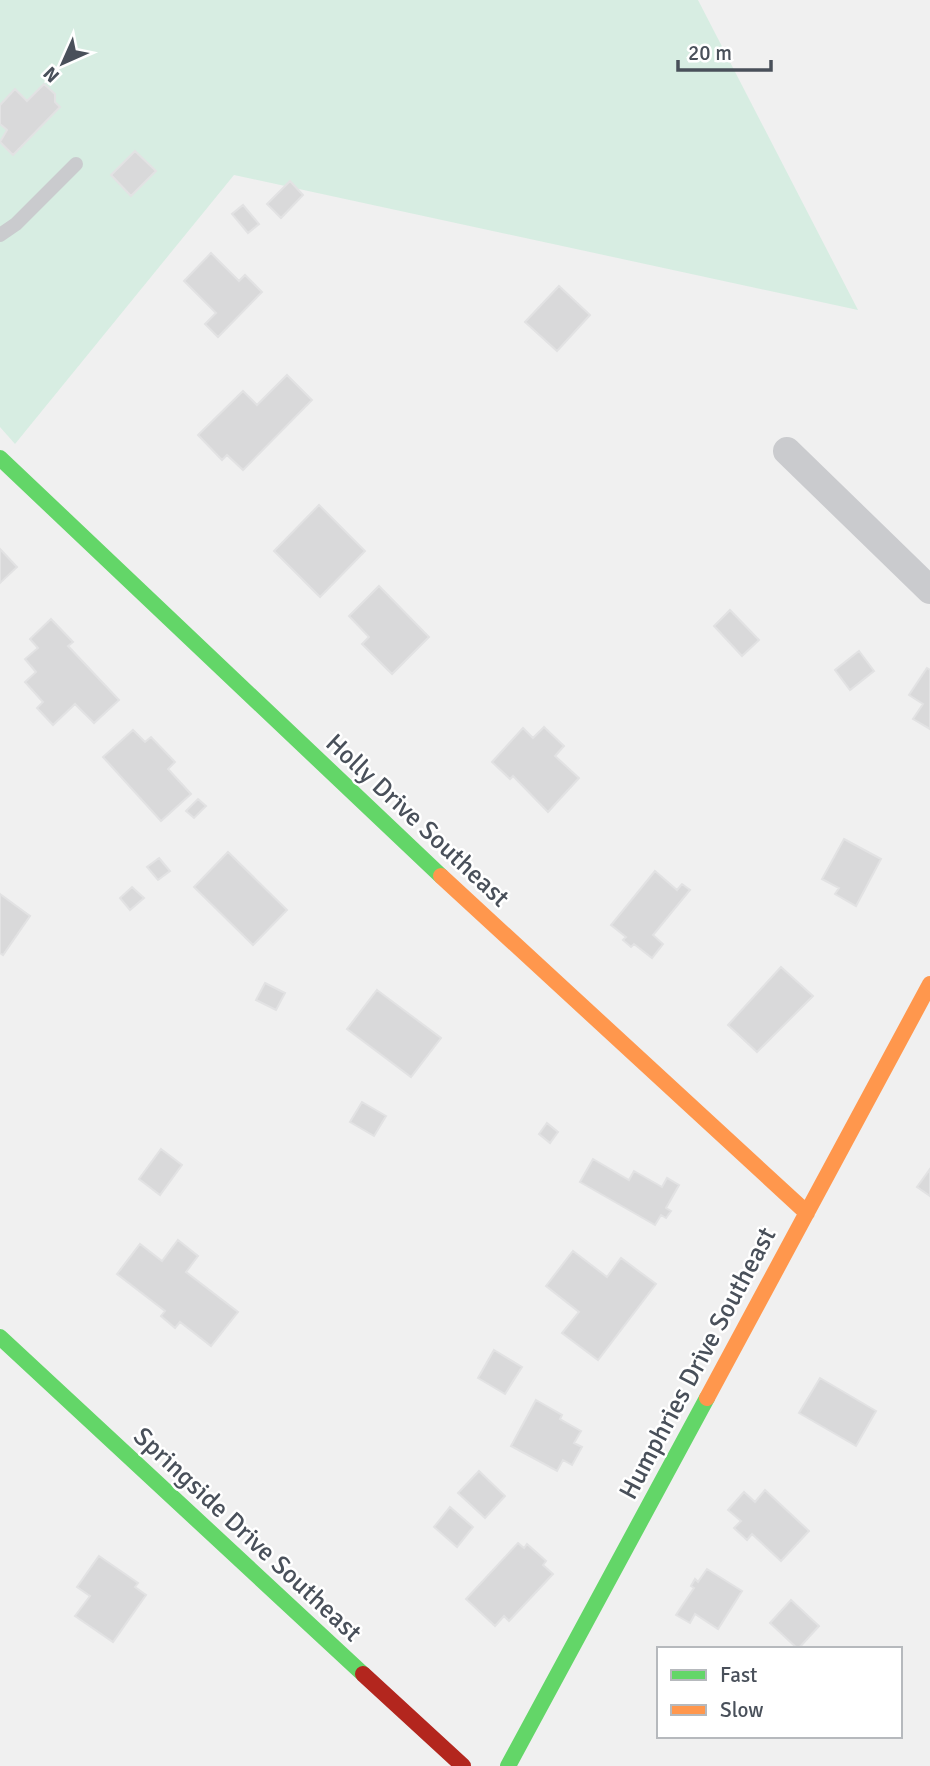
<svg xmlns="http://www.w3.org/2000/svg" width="930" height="1766" viewBox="0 0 930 1766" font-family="Signika,sans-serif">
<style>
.green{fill:#d7ede2}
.building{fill:#d9d9da;stroke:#e2e2e3;stroke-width:2}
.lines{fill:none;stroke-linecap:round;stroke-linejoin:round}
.lane{stroke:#cacbce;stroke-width:14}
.street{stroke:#cacbce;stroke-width:28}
.fast{stroke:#63d668;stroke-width:16}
.slow{stroke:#ff974d;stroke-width:16}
.jam{stroke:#b3261e;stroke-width:16}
.labels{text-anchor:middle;stroke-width:5;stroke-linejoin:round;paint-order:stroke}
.street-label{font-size:26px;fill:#49505a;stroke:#fff}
</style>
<rect width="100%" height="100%" fill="#f0f0f0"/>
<path class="green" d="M0,0h698l160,310 -624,-135 -219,269 -15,-17z"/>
<path class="building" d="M44,84l11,10v8l5,5 -47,48 -13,-13 7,-12 -7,-6v-19l15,-16 12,12z
M135,151l21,20 -25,25 -20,-21z
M290,181l13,14 -22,23 -14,-14z
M243,205l16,19 -11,9 -16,-19z
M211,253l28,28 6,-6 17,17 -44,45 -13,-13 11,-11 -32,-32z
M559,286l31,29 -33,36 -32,-29z
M287,375l25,25 -69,70 -16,-15 -5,5 -24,-25 45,-44 14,14z
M319,505l46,46 -45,46 -46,-46z
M0,549l17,18 -17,16z
M379,586l50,51 -37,37 -30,-30 7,-7 -20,-21z
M730,610l29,30 -17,16 -28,-30z
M51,619l22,23 -5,4 51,54 -25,23 -19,-19 -22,21 -16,-17 6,-6 -18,-20 11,-10 -11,-13 13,-11 -8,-9z
M859,651l15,20 -24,19 -15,-20z
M927,668l3,2v59l-17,-10 10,-15 -14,-9z
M544,727l20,19 -9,10 24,22 -31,34 -35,-36 -3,3 -18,-17 31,-34 10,10z
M133,730l12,12 6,-5 24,25 -7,7 23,25 -30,27 -58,-64z
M198,799l8,7 -12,12 -8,-7z
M844,839l37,20 -25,47 -21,-12 4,-6 -17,-9z
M228,852l59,58 -34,35 -59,-58z
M159,858l11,13 -12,9 -11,-13z
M655,871l22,19 5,-6 8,6 -37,45 10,9 -11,14 -18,-14 -3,3 -8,-7 3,-3 -15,-12z
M132,887l12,11 -14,12 -10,-12z
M0,894l30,22 -27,39 -3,-2z
M781,967l32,29 -56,56 -29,-27z
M265,983l20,10 -9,17 -20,-10z
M377,990l64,48 -30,39 -64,-48z
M362,1102l24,14 -12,20 -24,-14z
M547,1123l11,9 -8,11 -11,-9z
M161,1149l21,16 -22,30 -21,-16z
M593,1159l36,21 5,-9 28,16 5,-9 12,7 -13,23 5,3 -5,7 -5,-3 -6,10 -75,-43z
M930,1169v27l-13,-9z
M178,1240l20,16 -12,16 52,40 -27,34 -31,-24 -5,6 -14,-12 4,-5 -48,-37 23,-30 22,17z
M573,1251l34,26 14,-19 35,26 -58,76 -36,-27 17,-21 -33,-26z
M494,1350l28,17 -17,27 -27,-16z
M820,1378l56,33 -20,35 -57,-33z
M536,1400l26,15 -2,4 21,12 -7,12 8,4 -10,18 -9,-5 -6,11 -46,-25z
M479,1471l26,25 -20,22 -27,-25z
M765,1490l44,41 -28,30 -29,-27 -5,6 -13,-12 7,-7 -13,-11 16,-18 11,10z
M450,1507l23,20 -16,20 -23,-20z
M518,1543l6,5 3,-4 19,17 -3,4 10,9 -44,47 -5,-5 -9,10 -29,-27z
M99,1556l39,27 -3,4 11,8 -33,47 -38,-26 15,-20 -13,-9z
M707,1569l35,22 -24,38 -23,-15 -5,9 -14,-8 18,-27 -3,-2 4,-7 3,3z
M791,1600l28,26 -21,23 -28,-26z"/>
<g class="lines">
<path class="lane" d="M0,235l16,-11 60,-60"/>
<path class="street" d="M787,451l143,139"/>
<path class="fast" d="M0,458l441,418
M0,1337l363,337
M508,1766l199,-368"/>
<path class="slow" d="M441,876l366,337
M707,1398l223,-414"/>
<path class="jam" d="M363,1674l100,92"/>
</g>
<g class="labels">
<g class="street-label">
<text transform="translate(418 820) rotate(43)" y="9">Holly Drive Southeast</text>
<text transform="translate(697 1363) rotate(-62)" y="9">Humphries Drive Southeast</text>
<text transform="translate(248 1534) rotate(43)" y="9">Springside Drive Southeast</text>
</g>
</g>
<rect x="657" y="1647" width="245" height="91" fill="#ffffff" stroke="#b6b9bd" stroke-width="2"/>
<rect x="671" y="1670" width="35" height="10" fill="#63d668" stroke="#b6b9bd" stroke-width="2"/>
<text x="720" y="1682" font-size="21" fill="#49505a">Fast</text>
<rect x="671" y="1705" width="35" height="10" fill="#ff974d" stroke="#b6b9bd" stroke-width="2"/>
<text x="720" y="1717" font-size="21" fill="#49505a">Slow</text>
<g transform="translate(63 63) rotate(225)" stroke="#ffffff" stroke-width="5" paint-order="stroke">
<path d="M0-5L12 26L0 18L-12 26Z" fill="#49505a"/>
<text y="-10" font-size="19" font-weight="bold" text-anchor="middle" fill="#49505a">N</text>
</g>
<path d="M678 60v10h93v-10" fill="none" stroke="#49505a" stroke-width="3.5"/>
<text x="688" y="60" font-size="21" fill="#49505a" stroke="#ffffff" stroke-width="5" paint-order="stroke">20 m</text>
</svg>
